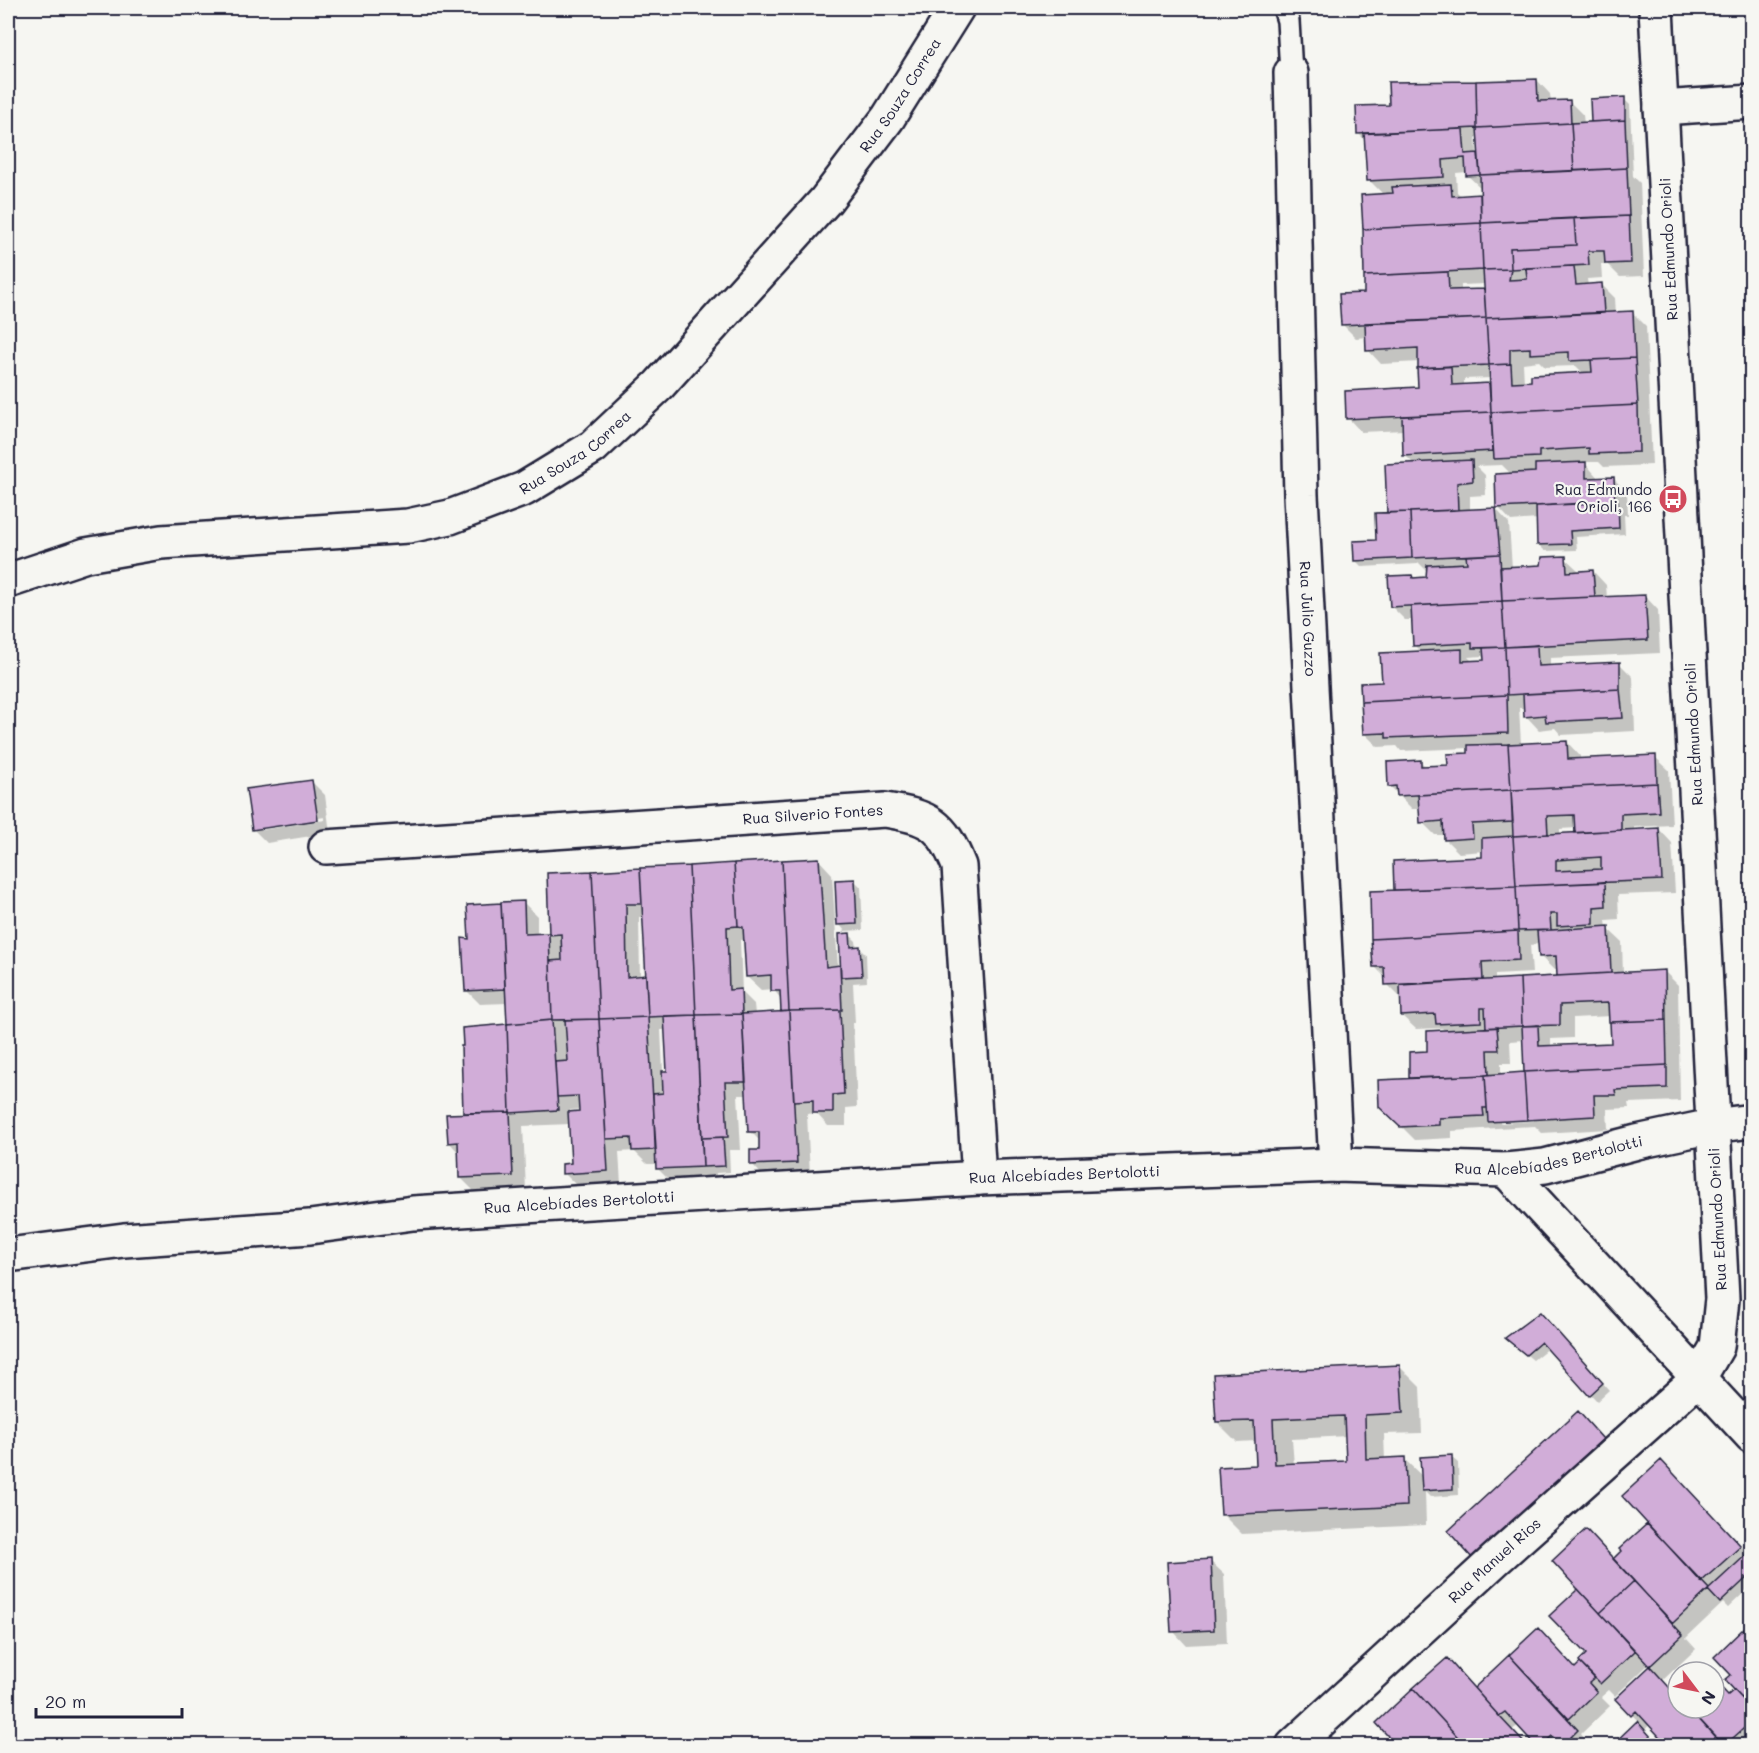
<svg xmlns="http://www.w3.org/2000/svg" width="1759" height="1753" viewBox="0 0 1759 1753" font-family="Mali,sans-serif">
<style>
.shadow{fill:#0003;fill-rule:evenodd}
.building{fill:#d1add8;stroke:#22223b;stroke-width:1.5;fill-rule:evenodd}
.lines{fill:none;stroke-linecap:round;stroke-linejoin:round}
.service-casing{stroke:#22223b;stroke-width:26}
.minor-casing{stroke:#22223b;stroke-width:38}
.service{stroke:#f6f6f2;stroke-width:21}
.minor{stroke:#f6f6f2;stroke-width:33}
.labels{text-anchor:middle;stroke-width:4.5;stroke-linejoin:round;paint-order:stroke}
.street-label{font-size:15px;fill:#22223b;stroke:#f6f6f2}
.poi-label{font-size:15px;fill:#22223b;stroke:#f6f6f2;text-anchor:end}
</style>
<rect width="100%" height="100%" fill="#f6f6f2"/>
<filter id="ink" filterUnits="userSpaceOnUse"><feTurbulence type="fractalNoise" baseFrequency=".0167" numOctaves="2"/><feDisplacementMap in="SourceGraphic" scale="12" xChannelSelector="R" yChannelSelector="G"/><feConvolveMatrix kernelMatrix="1 2 1 2 8 2 1 2 1" color-interpolation-filters="sRGB"/></filter>
<g filter="url(#ink)">
<path class="shadow" d="M1537,80l13,14 1,8h19l13,13 1,9 9,-1 31,-24 6,6 3,71 7,7 4,93 -24,1 -13,-13h-6l1,14 -15,1 1,7 14,-1 13,13 1,16 17,-1 13,13 6,139 -48,2 -5,-5h-15l15,17 14,-1 14,14 1,23h-4l1,19 -49,3 1,13 -32,1 -6,-6 -1,-26 -27,2 -13,-14 14,-32 -10,-10 -26,1 9,9 1,20 -16,1v15l26,-2 13,14 3,45 31,-2 22,-8 14,13h14l13,14 1,13 38,-2 13,14 2,43 -110,5v9l69,-4 14,14 2,54 -74,4 -6,-7 -16,2 -13,-14 -1,-8h-6l2,36 46,-2 13,14v4l75,-3 14,13 3,55 -38,2v4l25,-2 13,14 3,50 -57,2 1,24 -13,1 1,8 15,14 1,32 42,-2 13,13 2,116 -52,2 1,5 -22,1 1,20 -66,4 -7,-7 -38,2 -45,3v7l-37,2 -34,-34 30,-26v-27h18l16,-22 -3,-3 -26,1 -14,-13 -1,-18 -14,-14v-5l-13,-13 22,-74 -1,-30 89,-4v-7l-25,2 -13,-13v-5h-11l-13,-13 -1,-13h-9l-22,-23 30,-25 6,6 24,-1 20,-11 -1,-7 -68,3 -4,-5 -19,1 -14,-14 19,-50 38,-31 -7,-7 -1,-25h-8l-14,-14 21,-29 2,2 14,-1v-6l-10,-10v2l-56,3 -7,-7 23,-18 36,-78 -9,-9 -1,-25 -43,2 -13,-14 71,-29 1,-27 -39,2 -13,-14 -1,-13 -11,1 -14,-14 24,-30 -3,-98 21,-1 -15,-15 -3,-39 -7,-7 31,-28zM1476,137h3l1,17 -3,1zM1467,172v3l15,14v7l-20,1 -5,-5 -1,-19zM1485,284v6l-24,1v-6zM1539,361l6,6 31,-1 8,8 -60,9 -1,-20zM1491,378v7l-27,1v-7zM1482,656l5,5 -14,1 -5,-5zM1577,828v6l-17,1v-6zM1539,944l1,12 14,14h4l1,8 -64,3v-6l37,-2 -2,-28zM1611,1016l2,28 -62,3v-8l22,-1v-20zM1524,1040l2,34 -25,1v-12h10l-1,-22zM1534,1118v3l-34,2v-3z
M311,781l14,14 5,38 -63,10 -14,-14zM325,817v3l-63,10v-3z
M819,860l13,14 6,93 4,2 8,-34 6,6 1,7h3l6,6 1,28 -14,1 2,40h-2l4,84 -11,1v18h-18l-12,-13 -9,1 3,62 -45,2 -13,-14 9,-12v-10l-11,-11 -2,-36h-10l3,55h-12l1,22 -14,1v7l-45,2 -13,-13v-5h-11l-13,-13 -15,1 2,32 -44,2 -13,-13 8,-9 -2,-40 -47,2 3,63 -52,2 -14,-14 -1,-24 -10,-11 16,-27 -3,-68 46,-22 -1,-22 -27,1 -14,-14 4,-50 -1,-34 54,-4 14,14v19h11l3,2 -2,-62zM639,917h5l4,60h-8zM740,940h5l2,37 14,13 12,-1 9,11 1,13 -28,1 -1,-10 -12,-12zM661,1030h5l3,42h-6zM581,1109v4h-11v-3z
M854,880l7,7 2,43 -18,1 -6,-7z
M1546,1321l63,69 -12,11 -49,-53 -15,12 -26,-21z
M1400,1367l20,20 2,46 -38,1 1,26 19,-1 19,18 28,-20 7,6 1,32 -29,2 -5,-5 1,33 -184,9 -20,-20 35,-48 -1,-25 -19,1 -20,-20zM1347,1436l1,26 -54,3 -2,-26z
M1591,1427l24,27 -127,117 -38,-40z
M1675,1476l77,82v27l-24,23 -5,-5 -37,35 10,11 -33,31 13,15 2,-1v14h36v-27l15,16 7,-7 -3,-15 19,-37v108h-82l-20,-22 -6,7 -31,15 26,-24 -22,-23 36,-33 -3,-3 -35,33 -6,-6 -8,7 9,9 -29,28 9,12h-52l-19,-21 -7,5 -38,-41 64,-59 38,40 12,-16 26,-94 9,-9 -2,-2 28,-25z
M1210,1561l14,13 3,69 -41,2 -13,-14z"/>
<path class="building" d="M1537,79l1,22 32,-1 1,23 -94,5 -1,-47z
M1476,81l1,47 -120,6 -1,-28 33,-1 -1,-23z
M1625,97v23l-34,2 -1,-23z
M1625,120l2,48 -53,3 -3,-48z
M1571,123l3,48 -94,4 -3,-47z
M1463,129l2,25 13,-1 2,22 -14,1 -1,-18 -22,2 1,17 -77,4 -3,-48z
M1748,157h4v63h-2z
M1627,168l2,48 -148,7 -1,-48z
M1451,184l1,12 28,-2 1,29 -118,6 -2,-34 32,-2 -1,-6z
M1629,216l2,47 -26,1 -1,-13h-16l1,14 -78,4 -1,-21 66,-3 -2,-27z
M1574,218l2,27 -66,3 1,21 -28,1 -2,-47z
M1481,223l2,47 -119,6 -1,-47z
M1574,266l2,19 26,-2 2,30 -118,5 -3,-48 28,-1 -2,11 18,-1 -1,-11z
M1448,272l1,18 35,-1 2,29 -145,7 -2,-31 25,-1v-17z
M1633,311l2,47 -66,3v-9l-39,2v-6l-20,1v15l-21,1 -3,-47z
M1486,318l3,47 -71,3v-20l-52,3 -1,-28z
M1635,358l3,47 -147,7 -2,-47 22,-1 1,18 19,-1v-6l61,-3 -1,-12z
M1451,366l1,19 37,-2 2,29 -145,7 -1,-28 73,-4 -1,-19z
M1638,405l1,47 -50,2v-6l-50,3v6l-45,2 -3,-47z
M1491,412l2,39 -90,5 -1,-40z
M1472,460l1,21 -16,2 1,27 -71,3 -2,-49z
M1586,462v16l28,-1 1,25 -119,6 -1,-34 40,-2v-8z
M1618,501l1,27 -49,3 1,13 -34,1 -1,-39z
M1496,508l4,46 -88,4 -2,-46z
M1410,512l2,46 -58,3 -1,-20 23,-1 -1,-27z
M1500,554l2,47 -112,6 -2,-31 24,-1 1,3 13,-1 1,-12 40,-2 -1,-7z
M1566,556l1,16 26,-2 2,27 -93,4 -2,-34 41,-2 1,-8z
M1645,595l3,45 -143,7 -3,-46z
M1502,601l3,46 -33,1v-5l-59,3 -2,-40z
M1537,645l1,21 82,-4v27l-113,6 -2,-48z
M1505,647l2,48 -146,7 -1,-19 22,-1 -2,-29 82,-4v12l22,-1 -1,-12z
M1620,689l3,29 -77,4 -1,-7 -21,2 -1,-23z
M1507,695l1,38 -122,5v-5l-23,1 -2,-32z
M1567,741l1,18 88,-4 1,28 -146,7 -3,-46z
M1508,744l3,46 -114,6 -1,-10 -8,1 -1,-25 34,-2v6l27,-1 -1,-11 21,-1v-8z
M312,780l6,40 -66,10 -6,-41z
M1657,783l2,29 -38,2v16l-46,3 -1,-18 -27,1 1,18 -35,2 -2,-46z
M1511,790l2,32 -41,2 1,14 -29,2 -1,-19 -23,2 -2,-28z
M1659,828l3,52 -146,6 -3,-50zM1601,857v12l-45,2v-11z
M1513,836l3,50 -122,4 -1,-29 89,-4v-19z
M819,858l7,109 14,-2 2,45 -53,1 -7,-151z
M782,860l7,151 -8,1 -1,-21h-9v-16l-25,2 -3,-50 -5,-1 -4,-63z
M734,863l4,63 -11,1 2,63 12,-1 1,25 -46,1 -7,-149z
M689,866l7,149 -48,2 -8,-149z
M640,868l2,36h-16l1,73 19,-2 2,42 -49,2 -7,-148z
M592,871l7,148 -47,1 -2,-59 12,-1 -1,-26 -12,1 -2,-62z
M855,879l2,45 -20,1 -2,-45z
M1605,882l1,24 -12,1v17l-37,2v-12h-7l1,16 -33,1 -2,-45z
M1516,886l2,45 -147,8 -1,-48z
M524,901l1,33 24,-1 3,87 -45,4 -6,-122z
M501,903l4,86 -40,2 -3,-53 7,1 -2,-34z
M1609,926l2,47 -54,3 -1,-20 -17,1 -2,-26z
M1518,931l1,29 -37,2 1,18 -98,5 -1,-18h-11l-2,-28z
M850,933l1,14 9,-1 2,30 -21,1 -2,-43z
M1665,970l1,50 -57,2 -1,-19 -48,2v20l-38,1 -2,-48z
M1520,978l2,48 -36,2 -1,-20h-4v14l-45,2 -1,-10 -34,2 -1,-31z
M840,1010l4,84 -11,1v18h-20v-13l-19,1 -5,-90z
M789,1011l8,152 -47,2v-15h9v-18h-11l-6,-118z
M742,1014l4,68h-21l3,55 -26,1 -6,-123z
M696,1015l7,152 -47,2 -3,-75 10,-1 -1,-22h5l-3,-55z
M648,1017l8,133 -24,1 -1,-13 -25,1 -7,-120z
M599,1019l9,152 -46,3v-10l9,-1 -3,-51 11,-1 -1,-15 -21,1 -2,-35 13,-1 -3,-41z
M552,1020l6,90 -48,3 -3,-89z
M1666,1020l1,45 -143,7 -2,-46 16,-1 1,21 72,-3 -1,-21z
M507,1024l3,88 -47,1 -2,-67h2l-1,-18z
M1497,1027l2,23h-11l1,25 -80,3v-26l18,-1v-20z
M1667,1065v23l-52,2 1,5h-22l1,21 -68,4 -3,-48z
M1524,1072l3,48 -39,2 -3,-47z
M1485,1075l2,33h-4l1,8 -45,2v7l-39,2 -21,-20 -1,-27z
M510,1112l3,64 -54,2 -1,-36 -10,1 -2,-29z
M723,1137l2,29 -22,1 -1,-29z
M1540,1312l63,71 -14,13 -48,-54 -15,13 -21,-17z
M1400,1365l3,48 -38,2 1,44 39,-2 2,49 -186,9 -3,-48 38,-2 -2,-44 -38,1 -3,-48zM1344,1416l2,45 -71,3 -2,-45z
M1578,1411l25,28 -130,120 -25,-28z
M1452,1455l1,34 -31,2 -2,-34z
M1661,1460l80,86 -40,36 -79,-86z
M1647,1524l62,65 -36,34 -60,-64 8,-8 -2,-2z
M1586,1529l48,52 -34,32 -48,-52z
M1748,1553l4,5v15l-32,30 -12,-13z
M1211,1559l3,71 -43,2 -4,-70z
M1634,1581l49,54 -33,31 -50,-53z
M1578,1589l57,62 -35,33 -20,-21 -1,-2 7,-7 -37,-38z
M1538,1628l37,40 5,-5 15,15 -6,5 8,9 -28,27 -60,-64z
M1744,1628l8,8v73l-27,-29 6,-5 -17,-18z
M1509,1655l69,75 -16,16 -10,-10 -11,10h-5l-31,-34 -6,4 -25,-28z
M1447,1658l52,58 28,30h-61l-53,-58z
M1650,1666l28,31v11h11l34,38h-55l-32,-35 -5,5 -16,-17z
M1714,1680l14,15 6,-5 18,19v12l-28,25 -35,-38h25z
M1413,1688l53,58h-69l-21,-23z
M1637,1721l22,25h-48z"/>
<g class="lines">
<g class="service-casing">
<path id="service" d="M1284,8l4,13 3,52"/>
</g>
<g class="minor-casing">
<g id="minor">
<path id="s1" d="M1291,73l10,422 35,670"/>
<path d="M1661,108l91,-6"/>
<path id="s2" d="M8,581l78,-26 75,-13 247,-16 42,-9 74,-28 69,-42 66,-62 167,-185 62,-82 69,-110"/>
<path id="s3" d="M326,847l559,-37c44,7 57,13 74,56l20,312"/>
<path d="M1506,1170l246,266"/>
<path id="s4" d="M8,1255l116,-15 186,-13 103,-14 566,-35 357,-13 170,5 39,-4 92,-24 75,-16 40,-5"/>
<path id="s5" d="M1293,1746l202,-186 204,-182 18,-31 5,-48 -66,-1291"/>
</g>
</g>
<use href="#service" class="service"/>
<use href="#minor" class="minor"/>
</g>
</g>
<defs>
<g id="bus-disc" transform="scale(1.5)"><circle r="9.5" fill="#d1495b" stroke="#f6f6f2"/><path d="M-5-6H5V4H4V6H2V4H-2V6H-4V4H-5ZM-3.5-4V0h7V-4ZM-3.5 1.2v1.5H-2V1.2ZM2 1.2v1.5H3.5V1.2Z" fill="#fff"/></g>
</defs>
<g fill-rule="evenodd">
<use href="#bus-disc" x="1673" y="499"/>
</g>
<g class="labels">
<g class="street-label">
<text dy="5" stroke="none"><textPath href="#s2" startOffset="1077">Rua Souza Correa</textPath></text>
<text transform="translate(1669 249) rotate(-93)" y="5">Rua Edmundo Orioli</text>
<text dy="5" stroke="none"><textPath href="#s2" startOffset="591">Rua Souza Correa</textPath></text>
<text dy="5" stroke="none"><textPath href="#s1" startOffset="546">Rua Julio Guzzo</textPath></text>
<text transform="translate(1694 734) rotate(-93)" y="5">Rua Edmundo Orioli</text>
<text dy="5" stroke="none"><textPath href="#s3" startOffset="488">Rua Silverio Fontes</textPath></text>
<text dy="5" stroke="none"><textPath href="#s4" startOffset="1546">Rua Alcebíades Bertolotti</textPath></text>
<text dy="5" stroke="none"><textPath href="#s4" startOffset="1060">Rua Alcebíades Bertolotti</textPath></text>
<text dy="5" stroke="none"><textPath href="#s4" startOffset="574">Rua Alcebíades Bertolotti</textPath></text>
<text transform="translate(1718 1219) rotate(-93)" y="5">Rua Edmundo Orioli</text>
<text dy="5" stroke="none"><textPath href="#s5" startOffset="274">Rua Manuel Rios</textPath></text>
</g>
<g class="poi-label">
<text x="1652" y="495">Rua Edmundo<tspan x="1652" dy="17">Orioli, 166</tspan></text>
</g>
</g>
<rect width="1759" height="1753" fill="none" stroke="#f6f6f2" stroke-width="30"/>
<rect x="15" y="15" width="1729" height="1723" fill="none" stroke="#22223b" stroke-width="2" filter="url(#ink)"/>
<g transform="translate(1696 1690) rotate(122)"><circle r="28" fill="#f6f6f2" stroke="#a1a1a9" stroke-width="1.5"/>
<path d="M0-4.5L10 22L0 15L-10 22Z" fill="#d1495b"/>
<text y="-9" font-size="16" font-weight="bold" text-anchor="middle" fill="#22223b">N</text>
</g>
<path d="M36 1708v9h146v-9" fill="none" stroke="#22223b" stroke-width="3"/>
<text x="45" y="1708" font-size="18" fill="#22223b" stroke="#f6f6f2" stroke-width="4.5" paint-order="stroke">20 m</text>
</svg>
